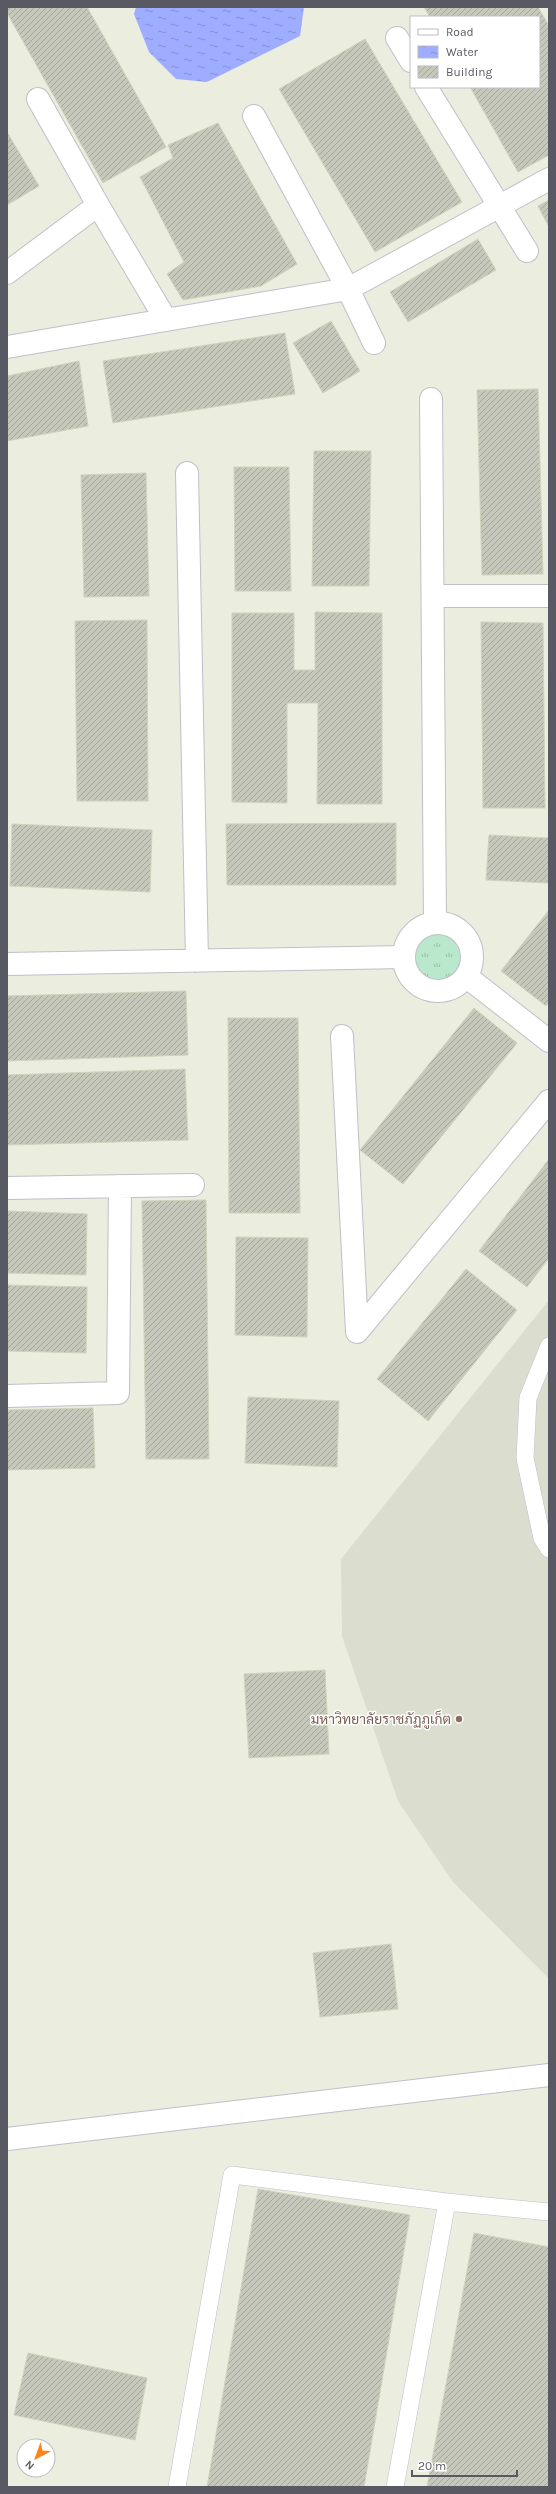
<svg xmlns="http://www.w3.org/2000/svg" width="556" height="2494" viewBox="0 0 556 2494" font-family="Karla,Sarabun,sans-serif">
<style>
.education{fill:#dbddce}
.grass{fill:url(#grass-tufts)}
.water{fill:url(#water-ripples)}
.building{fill:url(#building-hatch);stroke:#d0d2bd}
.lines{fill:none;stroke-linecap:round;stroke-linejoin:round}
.service-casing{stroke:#bfbfc8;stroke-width:18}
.minor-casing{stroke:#bfbfc8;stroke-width:24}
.service{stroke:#fff;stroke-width:17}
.minor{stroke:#fff;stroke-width:22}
.education-dot{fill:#8d6e63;stroke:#fff;stroke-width:1.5}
.labels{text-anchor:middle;stroke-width:3;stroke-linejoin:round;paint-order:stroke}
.education-label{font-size:14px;fill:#785e54;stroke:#fff;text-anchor:end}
</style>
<defs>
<pattern id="grass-tufts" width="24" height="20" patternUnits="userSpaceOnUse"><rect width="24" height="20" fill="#b9e8cc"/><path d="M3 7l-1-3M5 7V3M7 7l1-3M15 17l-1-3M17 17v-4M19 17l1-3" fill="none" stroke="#99bfa9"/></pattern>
<pattern id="water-ripples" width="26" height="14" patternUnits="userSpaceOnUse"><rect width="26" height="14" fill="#9eadff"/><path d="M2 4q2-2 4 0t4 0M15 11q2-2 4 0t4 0" fill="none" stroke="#8490d2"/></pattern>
<pattern id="building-hatch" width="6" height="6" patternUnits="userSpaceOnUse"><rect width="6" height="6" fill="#c7c8bc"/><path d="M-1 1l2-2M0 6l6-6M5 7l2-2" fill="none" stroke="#a4a59c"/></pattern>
</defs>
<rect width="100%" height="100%" fill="#ebeddf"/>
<path class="education" d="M549,1300v679l-96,-97 -55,-81 -56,-165 -1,-77z"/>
<path class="grass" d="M410 958a28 28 0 1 1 56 0a28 28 0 1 1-56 0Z"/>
<path class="water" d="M136,7h168l-4,29 -93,46 -31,-3 -27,-27 -15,-38z"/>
<path class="building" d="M7,7h80l79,140 -63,36 -96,-170z
M424,7h114l11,19v129l-31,17 -48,-85h69v-70h-109z
M365,39l97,163 -87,50 -96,-163z
M218,123l79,141 -36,22 -78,14 -16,-26 17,-12 -44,-85 33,-19 -5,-13z
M7,132l32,54 -32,19z
M549,200v27l-11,-21z
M478,239l18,31 -88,52 -18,-30z
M331,321l29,50 -37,22 -30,-50z
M285,333l10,61 -182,29 -10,-62z
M79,361l9,65 -81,15v-65z
M538,389l5,185 -61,1 -5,-185z
M314,451h57l-2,135h-57z
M234,467h55l2,124h-56z
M146,473l3,123 -65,1 -3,-122z
M315,612l67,1v191h-65l1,-101h-31v100l-55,-1v-189h62v57h21z
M147,620l1,181h-71l-2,-180z
M481,622l62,1 2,185h-62z
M396,823v62h-169l-1,-61z
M12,824l140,6 -2,62 -140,-6z
M489,835l60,3 -1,45 -62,-3z
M549,910v92l-3,4 -45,-35z
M186,991l2,64 -181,6v-65z
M474,1008l43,35 -114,141 -43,-34z
M228,1018h70l2,195h-71z
M185,1069l3,71 -181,5v-70z
M549,1159v99l-22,29 -48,-36z
M206,1200l3,259h-63l-4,-258z
M7,1211l80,3 -1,61 -79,-2z
M236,1237l72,1 -1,99 -72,-2z
M466,1269l51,41 -89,111 -51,-42z
M7,1285l80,2 -1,66 -79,-2z
M248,1397l91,4 -2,66 -92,-4z
M93,1408l2,60 -88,2v-60z
M325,1670l4,84 -80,4 -5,-84z
M391,1944l7,65 -78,8 -7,-64z
M258,2189l152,26 -46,272h-157z
M474,2233l75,14v240h-122z
M28,2353l119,25 -12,62 -121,-25z"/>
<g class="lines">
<g class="service-casing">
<path id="service" d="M549,1346l-21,52 -3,60 17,80 7,11
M177,2487l55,-312 215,27 102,10
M395,2487l52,-285"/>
</g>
<g class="minor-casing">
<path id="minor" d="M397,38l14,23
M426,87l101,164
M38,99l60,106
M254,116l94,173 26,54
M7,273l91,-68 68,115
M7,347l341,-58 201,-110
M431,399l4,524
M187,473l10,488
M433,596h116
M404 957a34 34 0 1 1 68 0a34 34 0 1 1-68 0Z
M7,964l397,-7
M467,977l82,64
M342,1036l15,296 192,-231
M7,1188l186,-3
M7,1396l111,-3 2,-207
M7,2139l542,-64"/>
</g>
<use href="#service" class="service"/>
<use href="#minor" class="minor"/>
</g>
<circle class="education-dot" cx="459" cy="1719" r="4"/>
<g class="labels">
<g class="education-label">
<text x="451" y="1724">มหาวิทยาลัยราชภัฏภูเก็ต</text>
</g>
</g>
<rect width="556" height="2494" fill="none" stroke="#585962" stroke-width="16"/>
<rect x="410" y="16" width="130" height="72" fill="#ffffff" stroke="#bcbdc0"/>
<rect x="418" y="29" width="20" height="6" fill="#ffffff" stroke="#bcbdc0"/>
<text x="446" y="36" font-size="12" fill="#585962">Road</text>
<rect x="418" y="46" width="20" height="12" fill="url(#water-ripples)" stroke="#bcbdc0"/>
<text x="446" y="56" font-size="12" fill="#585962">Water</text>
<rect x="418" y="66" width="20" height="12" fill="url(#building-hatch)" stroke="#bcbdc0"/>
<text x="446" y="76" font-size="12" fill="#585962">Building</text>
<g transform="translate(36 2458) rotate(221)"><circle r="19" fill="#ffffff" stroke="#bcbdc0"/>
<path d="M0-3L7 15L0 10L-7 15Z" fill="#fa8619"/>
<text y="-6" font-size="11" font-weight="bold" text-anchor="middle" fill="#585962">N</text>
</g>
<path d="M412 2470v6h105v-6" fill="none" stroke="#585962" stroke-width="2"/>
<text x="418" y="2470" font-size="12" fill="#585962" stroke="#ffffff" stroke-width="3" paint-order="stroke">20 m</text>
</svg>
